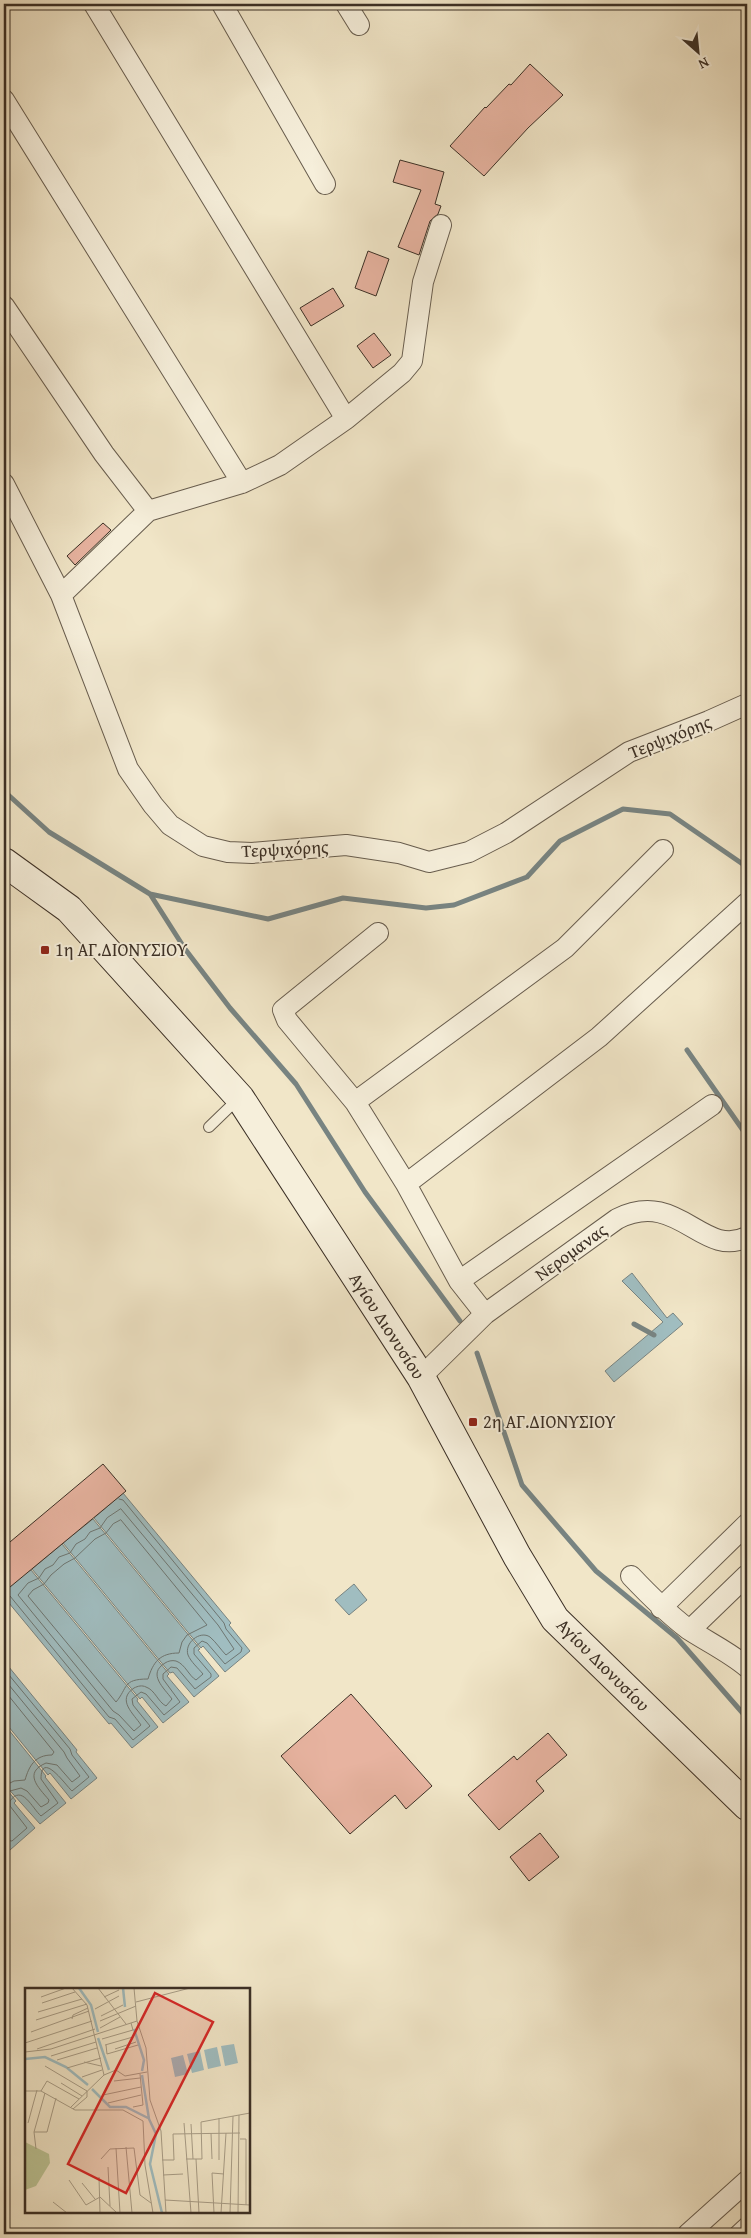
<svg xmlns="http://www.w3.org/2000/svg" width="751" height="2238" viewBox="0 0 751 2238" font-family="'Gentium Book Plus',serif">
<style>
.water{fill:#a0bdc0;stroke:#788482}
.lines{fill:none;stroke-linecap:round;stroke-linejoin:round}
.shore{stroke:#6e7672;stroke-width:1}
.stream{stroke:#788482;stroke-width:5}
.building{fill:#e7b3a0;stroke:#3b2f25}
.lane-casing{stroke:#685d4e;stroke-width:12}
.street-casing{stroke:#685d4e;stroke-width:22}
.secondary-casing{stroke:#3b2f25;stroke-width:30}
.lane{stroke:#f6efdb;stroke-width:10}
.street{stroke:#f6efdb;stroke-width:20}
.secondary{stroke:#f6efdb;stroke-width:28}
.poi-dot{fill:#8f2418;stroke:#f6efdb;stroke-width:2}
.labels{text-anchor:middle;stroke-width:4;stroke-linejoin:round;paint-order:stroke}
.street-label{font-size:18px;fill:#3b2f25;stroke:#f6efdb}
.poi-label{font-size:18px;fill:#3b2f25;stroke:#f6efdb;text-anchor:start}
.inset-river{fill:none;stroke:#a0bdc0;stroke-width:2.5}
.inset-road{fill:none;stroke:#a89d87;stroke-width:1}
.view{fill:#d62828;fill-opacity:0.15;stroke:#d62828;stroke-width:2.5}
.inset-edge{fill:none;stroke:#3b2f25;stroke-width:2.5}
</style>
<rect width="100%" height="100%" fill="#f1e6c8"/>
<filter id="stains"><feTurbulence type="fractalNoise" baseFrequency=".004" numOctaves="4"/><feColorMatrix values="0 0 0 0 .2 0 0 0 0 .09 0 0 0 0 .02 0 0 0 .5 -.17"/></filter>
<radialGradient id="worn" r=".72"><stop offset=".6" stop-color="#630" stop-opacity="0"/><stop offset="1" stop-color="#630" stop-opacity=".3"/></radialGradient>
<path class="water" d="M632,1273l35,45 6,-5 10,11 -69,58 -9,-11 58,-49 -41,-41z
M123,1493l108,130 -2,2 21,26 -25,21 -22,-26 -2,2 -107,-130z
M93,1519l107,130 -2,1 21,26 -25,21 -21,-25 -3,1 -107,-130z
M62,1544l107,130 -2,2 22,26 -26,21 -21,-26 -2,2 -108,-130z
M12,1550l17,21 2,-1 107,129 -1,2 21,26 -26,21 -21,-25 -2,1 -105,-127v-26l10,12 3,-3 -13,-16v-8z
M354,1584l13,16 -18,15 -14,-15z
M4,1661l73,89 -1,2 21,26 -26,21 -21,-26 -2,2 -44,-54z
M4,1724l42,52 -1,1 21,26 -26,21 -36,-40z
M4,1786l12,15 -2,2 21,25 -25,22 -6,-8z"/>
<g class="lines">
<path class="shore" d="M121,1509l97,116 16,24 -8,6c-5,-5 -10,-13 -16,-18 -10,-7 -26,6 -22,18 3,7 10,13 15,19l-7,6c-7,-4 -11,-16 -20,-19 -4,-1 -8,0 -11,2 -18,11 -1,25 7,36l-6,7c-8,-4 -11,-16 -20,-19 -4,-2 -8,-1 -12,1 -18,12 0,26 7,37l-7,6 -15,-16 -6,-4 -95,-116 10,-12 11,-5 6,-9 8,-4 6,-8 11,-4 6,-9 9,-5 5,-7 10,-4 7,-10z
M121,1520l86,105 -20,10 -5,7 -3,11c-19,0 -26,9 -31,26 -26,0 -20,9 -32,23l-88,-106 5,-6 11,-6 7,-9 13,-11 11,-6 20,-19 11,-6 7,-9z
M4,1594l6,2 99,121 6,2 18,21 17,-14 -17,-21 -1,-6 9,-7 5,2 18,21 16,-13 -17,-23v-5l8,-7 6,1 18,21 16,-12v-3l-17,-20v-6l8,-7 5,2 18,21 16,-12 1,-4 -16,-19 -2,-6 -101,-123 -4,-1
M4,1669l66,80 2,6 17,22 -17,14c-5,-4 -31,-42 -31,-12l17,24 -17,13c-9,-8 -19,-32 -31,-15v5l17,22 -15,13 -8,-1
M4,1679l60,73 3,6 13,18 -8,6 -15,-17 -11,-2c-23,10 -8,24 3,37l-1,3 -7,4 -14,-16 -6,-3 -11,3 -6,8
M4,1690l50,62 -2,3c-17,0 -23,11 -27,25l-11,1 -10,5"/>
<path class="stream" d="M4,791l45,41 101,62 35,55 45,59 66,76 69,108 95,129
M150,894l118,25 75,-21 83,10 28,-3 73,-28 33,-36 63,-32 47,5 77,53
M687,1050l60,86
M634,1324l20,11
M477,1353l45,132 74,86 81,67 70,80"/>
</g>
<path class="building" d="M530,64l33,31 -35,33 -44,48 -34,-30 35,-39 1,1 23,-24 2,1z
M400,160l44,12 -9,32 6,2 -3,8 -8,7 -11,34 -21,-8 23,-57 -28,-8z
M368,251l21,8 -13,37 -21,-8z
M333,288l11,18 -33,20 -11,-18z
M374,333l17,22 -18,13 -16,-22z
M103,523l8,7 -36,35 -8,-9z
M103,1464l23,27 -122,101v-45z
M351,1694l81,92 -26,23 -11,-14 -45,39 -69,-78z
M548,1733l19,22 -31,26 8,10 -45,39 -31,-35 46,-39 3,4z
M540,1833l19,24 -30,24 -19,-24z"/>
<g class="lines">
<g class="lane-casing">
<path id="lane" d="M209,1127l30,-29
M733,2234l14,-13"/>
</g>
<g class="street-casing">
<path id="street" d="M94,4l252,415
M222,4l103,180
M346,4l13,21
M4,100l238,383
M4,306l100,148 44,57 94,-28 38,-18 66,-46 56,-46 10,-12 11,-79 18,-57
M4,484l57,111 67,174 25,36 17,20 33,21 25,6 24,1 94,-8 53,8 30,9 40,-10 37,-19 123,-81 80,-31 38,-17
M61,595l87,-84
M378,933l-95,77 4,10 68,82 51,82 53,97 26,33
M355,1102l210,-154 98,-98
M406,1184l193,-147 148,-134
M459,1281l253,-176
M421,1377l64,-63 132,-95c61,-31 85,40 130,18
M631,1576c18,19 36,37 57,53 20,13 41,23 59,38
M661,1608l86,-84
M690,1630l57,-55
M688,2234l59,-53"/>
</g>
<g class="secondary-casing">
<path id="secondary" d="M4,862l65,47 171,189 181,279 96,179 38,63 192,187"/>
</g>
<use href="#lane" class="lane"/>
<use href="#street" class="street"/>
<use href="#secondary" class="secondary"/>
</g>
<g class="poi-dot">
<rect x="40" y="945" width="10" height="10" rx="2.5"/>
<rect x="468" y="1417" width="10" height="10" rx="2.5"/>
</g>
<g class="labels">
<g class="street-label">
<text transform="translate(670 737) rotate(-22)" y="6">Τερψιχόρης</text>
<text transform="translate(285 849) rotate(-3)" y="6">Τερψιχόρης</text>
<text transform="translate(571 1252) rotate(-36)" y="6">Νερομανας</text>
<text transform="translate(387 1326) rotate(57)" y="6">Αγίου Διονυσίου</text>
<text transform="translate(603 1665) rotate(45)" y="6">Αγίου Διονυσίου</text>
</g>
<g class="poi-label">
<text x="55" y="956">1η ΑΓ.ΔΙΟΝΥΣΙΟΥ</text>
<text x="483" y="1428">2η ΑΓ.ΔΙΟΝΥΣΙΟΥ</text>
</g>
</g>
<g transform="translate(25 1988)">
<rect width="225" height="225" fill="#f1e6c8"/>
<path d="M0,154l24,12 1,9 -14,23 -11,4z" fill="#bcc495"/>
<path d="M209,56l4,19 -13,3 -4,-20zM192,59l4,19 -13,3 -4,-19zM175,63l4,19 -12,3 -5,-19zM158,67l5,19 -13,3 -4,-19z" fill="#a0bdc0"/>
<path class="inset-river" d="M54,0l12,17 7,27M98,0l2,19M109,41l10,31 -2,11M73,50l11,32M0,71l20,-2 21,10 22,18M117,87l7,44 7,15 -6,30 12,49M67,101l18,18h16l22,11"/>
<path class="inset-road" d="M47,0l15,17 17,70M73,0l28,36M109,0l3,33 9,27 4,52 11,31 5,82M16,9l25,-9M79,9l15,-7M111,14l54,-14M17,15l33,-11M70,21l24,-13M13,24l44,-13M76,28l22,-11M47,31l1,-4 15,-7M11,32l51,-16M75,33l36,-15M75,40l20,-11M6,44l58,-21M77,51l31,-9 -2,-7M0,55l67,-22M80,57l28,-8M81,57l1,9 31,-9M12,61l58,-20M90,61l21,-7M0,64l26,-3 86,-28M26,68l45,-14M32,72l40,-12M59,74l17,4M20,78l42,25v6l-14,12M42,80l34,-10M57,89l20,-7M89,93l26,-3M36,95l21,13M0,103h16l34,19h48l20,11 2,44 8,48M16,103l6,-10 32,18M78,107l38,-8M83,115l33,-8M46,119l33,-32 12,-5 9,6 22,-4M108,119l10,-2 -3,-31M3,135l9,-33M159,135l7,90M166,136l2,35M9,144h13l9,-34M186,145l1,26M215,151h6v66M101,159l6,66M91,160l4,65M11,161l-2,-17 11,-39M76,171l9,-10 24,-1 6,47 11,8M161,171h16l-1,-37 49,-9M171,171l3,54M137,172h12l-1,-26 67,-1M194,172v-42M83,179l2,39M138,187l20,-1M74,189l1,36M44,192l17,25 14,-8M57,195l13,16M75,209l17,16M140,212l85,5M28,214l14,11M189,225l-2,-40 12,1M196,225l5,-80M205,225l3,-97M213,225l1,-98"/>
<path class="view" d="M130,5l58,29 -87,171 -58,-29z"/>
<rect width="225" height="225" class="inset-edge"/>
</g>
<rect width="751" height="2238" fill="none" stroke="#f1e6c8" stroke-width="20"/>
<rect x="5" y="5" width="741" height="2228" fill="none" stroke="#3b2f25" stroke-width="2.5"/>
<rect x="10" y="10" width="731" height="2218" fill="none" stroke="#3b2f25"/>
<g transform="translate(698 52) rotate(153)" stroke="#f6efdb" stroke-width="4" paint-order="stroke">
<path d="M0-4L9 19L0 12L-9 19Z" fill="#3b2f25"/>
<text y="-8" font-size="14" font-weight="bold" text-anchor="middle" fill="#3b2f25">N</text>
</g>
<rect width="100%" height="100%" filter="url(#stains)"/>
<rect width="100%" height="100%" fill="url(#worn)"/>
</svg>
